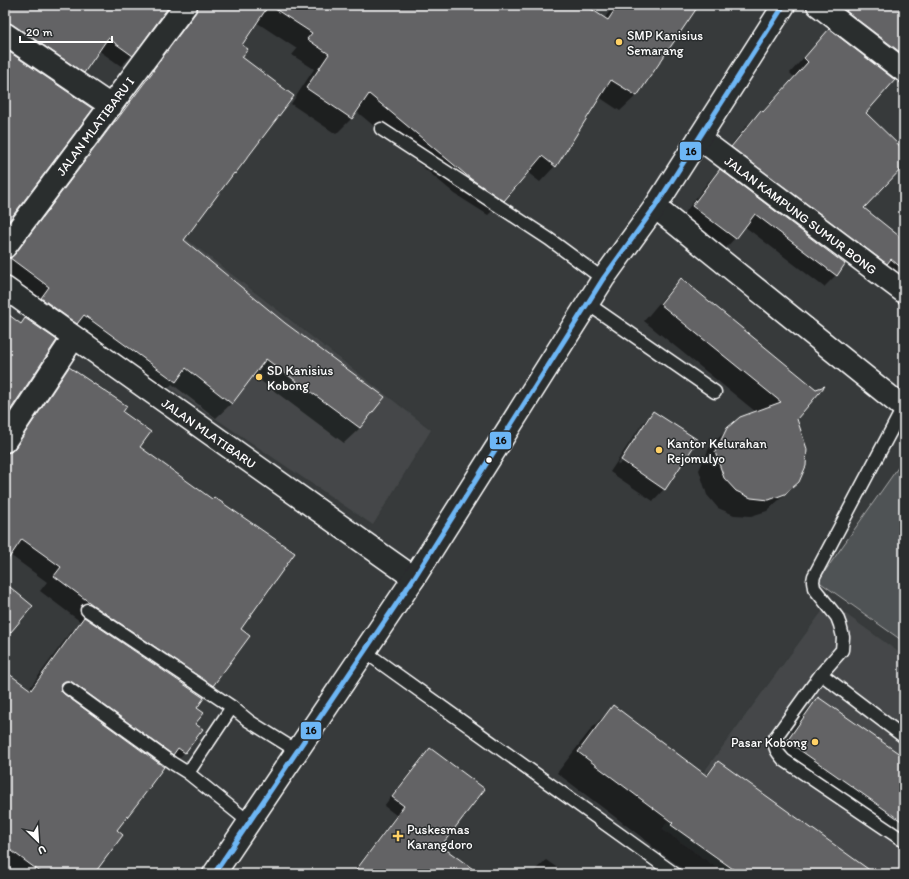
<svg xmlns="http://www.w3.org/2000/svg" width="909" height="879" viewBox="0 0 909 879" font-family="Itim,sans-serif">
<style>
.built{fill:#444748}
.green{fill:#505354;stroke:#a8a9aa}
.shadow{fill:#0007;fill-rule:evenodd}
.building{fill:#636465;stroke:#fff}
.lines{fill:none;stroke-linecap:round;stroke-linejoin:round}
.service-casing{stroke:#fff;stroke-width:15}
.minor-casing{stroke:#fff;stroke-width:25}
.trunk-casing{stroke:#fff;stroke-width:25}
.service{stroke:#2a2d2e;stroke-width:12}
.minor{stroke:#2a2d2e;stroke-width:22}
.trunk{stroke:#2a2d2e;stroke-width:22}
.bus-1-casing{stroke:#2a2d2e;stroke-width:8}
.bus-1{stroke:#6db6f5;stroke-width:5}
.poi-dot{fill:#ffd166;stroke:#2a2d2e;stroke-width:1.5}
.bus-dot{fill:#fff;stroke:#2a2d2e;stroke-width:1.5}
.labels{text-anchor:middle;stroke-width:3;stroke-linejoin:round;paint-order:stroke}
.poi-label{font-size:13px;fill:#fff;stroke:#2a2d2e;text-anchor:start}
.street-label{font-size:13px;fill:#fff;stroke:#2a2d2e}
.line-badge{stroke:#2a2d2e;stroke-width:1.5}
.pale-badge-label{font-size:11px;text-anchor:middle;font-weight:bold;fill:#111}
</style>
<rect width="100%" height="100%" fill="#373a3b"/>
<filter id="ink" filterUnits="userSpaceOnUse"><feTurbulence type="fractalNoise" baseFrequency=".025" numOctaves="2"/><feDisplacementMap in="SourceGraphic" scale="8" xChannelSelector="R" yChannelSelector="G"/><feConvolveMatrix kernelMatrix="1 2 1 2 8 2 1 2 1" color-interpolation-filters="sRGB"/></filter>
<g filter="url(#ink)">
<path class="built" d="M157,216l274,214 -58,95 -296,-200z
M829,602l75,54v218h-179l-63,-45z"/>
<path class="green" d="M904,459v183l-86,-61z"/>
<path class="shadow" d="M5,5h164l-37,50 -11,11 -23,-16 -15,22 -11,11 -67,-46z
M192,5h391l21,14 10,-14h84l-62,91 -16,15 -21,-14 -44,69 -15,16 -13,-10 -24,28 -15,15 -33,-21 -99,-83 -5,8 -15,15 -45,-30 23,-35 -22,-14 5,-6 -41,-27 -15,23 -6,128 -8,7 -44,60 177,188 -16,15 -91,-68 -21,28 -16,15 -44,-34 -12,13 -155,-116v-17l95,-127 4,-4 77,-104z
M838,5h66v63l-77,-46z
M829,31l36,82 39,38v14l-41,43 41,33v55l-186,-134 28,-36 15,-15 1,1 32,-35 -4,-4 25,-28z
M720,170l116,105 -12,12 -80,-61 -9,12 -11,12 -43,-32 27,-36z
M681,280l115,139 2,63 -18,17 -13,12 -16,5 -17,-1 -16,-7 -11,-13 -8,-25 11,-24 18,-17 28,-17 -112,-91 20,-24z
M70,368l52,44 17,35 101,183 -27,55 -12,11 -6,12 -1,17 7,5 -17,23 -14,14 -6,-4 -3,3 -46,64 -22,44h-88v-202l24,17 41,-56 11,-11 -41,-31 7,-9 -37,-27 -5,7v-108l3,-1 47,-70z
M653,412l11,77 -11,12 -43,-29 32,-48zM643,424h3l-27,41 -2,-1z
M818,698l86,60v90l-131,-92 30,-43z
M613,707l92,68 13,-13 155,112h-183l-39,-28 1,-1 -95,-72 35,-45z
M430,749l10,97 38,28h-126l44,-59 -12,-9 37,-48z
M546,860l20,14h-33l4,-6z"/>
<path class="building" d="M5,5h165l-37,51 -25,-18 -24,35 -72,-49 -7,-2z
M198,5h387l23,15 10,-15h81l-62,91 -26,-16 -55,87 -14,-11 -38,45 -33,-22 -102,-85 -17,25 -46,-31 23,-34 -22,-15 5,-6 -43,-28 -27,40 6,4 -6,8 52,39 -59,78 -1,-1 -50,67 101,83 100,74 -25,31 -94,-69 -34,45 -46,-36 -10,14 -92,-67 -7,9 -36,-26 8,-11 -39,-29 5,-4 100,-133h1l38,-51h-1l43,-58z
M851,5h53v50l-58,-44z
M829,29l66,51 -29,33 38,37v16l-40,42 40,32v30l-13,-11 -4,5 -156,-117 30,-37 2,2 45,-50 -4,-4z
M5,49l88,60 -88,117z
M720,169l125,95 -8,12 -82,-62 -19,25 -44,-33z
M681,278l135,111 9,-3 -28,33 10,30 -1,17 -7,16 -14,12 -16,6 -18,-2 -15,-7 -12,-13 -9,-26 12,-24 13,-11 41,-15 -121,-98z
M5,312l16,12 4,-6 32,22 -52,78z
M69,367l58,39 -4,6 28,20 -11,15 72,52 2,-2 81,56 -54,76 9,7 -37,50 -120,-81 -39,-29 7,-9 -39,-28 -17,25v-111l6,-1 4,-4z
M653,411l45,29 -33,50 -44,-30z
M5,583l28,23 -28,33z
M84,617l120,81 -7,10 7,5 -9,11 8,5 -18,24 -7,-5 -5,7 -101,-73 -4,-1h-3l-3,2 -1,5v3l3,3 100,73 -14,19h1l-34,44 6,5 -29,39h-51l-38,-28v-175l26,19z
M818,697l86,60v66l-117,-82z
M613,705l94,71 11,-15 157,113h-135l-69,-49 2,-2 -95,-71z
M430,748l55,41 -44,57 39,28h-127l51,-68 -12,-9z"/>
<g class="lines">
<g class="service-casing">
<path id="service" d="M381,129l168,110 54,40
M588,304l127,88
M903,408l-89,168 -1,5 1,7 23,29 3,8 3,12 -1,13 -21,24 -46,64c-2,10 3,15 9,22l120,81
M87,610l145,97 17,14 48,30
M364,651l311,223
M821,674l83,63
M68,688l104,75 16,10 44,-66
M188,773l61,49"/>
</g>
<g class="minor-casing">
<path id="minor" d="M818,5l86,66
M5,34l106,72
M699,138l205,154
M655,207l249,201
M5,247l181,-242
M5,288l409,290
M5,441l69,-104"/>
</g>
<g class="trunk-casing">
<path id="trunk" d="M214,874l200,-296 189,-299 52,-72 129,-202"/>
</g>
<use href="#service" class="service"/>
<use href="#minor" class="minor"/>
<use href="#trunk" class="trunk"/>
<g class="bus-1-casing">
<path id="bus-1" d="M214,874l200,-296 189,-299 52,-72 129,-202"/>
</g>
<use href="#bus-1" class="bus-1"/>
</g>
</g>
<g class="poi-dot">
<circle cx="619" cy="42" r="4"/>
<circle cx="259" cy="377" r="4"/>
<circle cx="659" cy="450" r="4"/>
<circle cx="815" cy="742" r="4"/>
<path d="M396 830h4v4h4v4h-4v4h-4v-4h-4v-4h4z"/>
</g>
<circle class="bus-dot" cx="489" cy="460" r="3.5"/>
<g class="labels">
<g class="poi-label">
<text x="627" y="40">SMP Kanisius<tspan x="627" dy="15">Semarang</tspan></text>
<text x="267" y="375">SD Kanisius<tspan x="267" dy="15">Kobong</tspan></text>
<text x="667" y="448">Kantor Kelurahan<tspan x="667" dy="15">Rejomulyo</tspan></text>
<text x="807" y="747" text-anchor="end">Pasar Kobong</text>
<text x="407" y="834">Puskesmas<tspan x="407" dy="15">Karangdoro</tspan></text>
</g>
<g class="street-label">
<text transform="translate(95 126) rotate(-53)" y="5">JALAN MLATIBARU I</text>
<text transform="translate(801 215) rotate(37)" y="5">JALAN KAMPUNG SUMUR BONG</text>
<text transform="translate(209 433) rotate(35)" y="5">JALAN MLATIBARU</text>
</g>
</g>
<g class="line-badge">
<rect x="679" y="141" width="23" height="20" rx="4" fill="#6db6f5"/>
<rect x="489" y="431" width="23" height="19" rx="4" fill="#6db6f5"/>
<rect x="300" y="721" width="22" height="19" rx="4" fill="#6db6f5"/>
</g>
<g class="pale-badge-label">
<text x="691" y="155">16</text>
<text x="501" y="444">16</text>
<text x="311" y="734">16</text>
</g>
<rect width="909" height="879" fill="none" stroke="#2a2d2e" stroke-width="20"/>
<rect x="10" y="10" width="889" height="859" fill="none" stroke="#fff" stroke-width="1.5" filter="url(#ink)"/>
<g transform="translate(38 841) rotate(155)" stroke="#2a2d2e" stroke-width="3" paint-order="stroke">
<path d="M0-3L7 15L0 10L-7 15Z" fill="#ffffff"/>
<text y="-6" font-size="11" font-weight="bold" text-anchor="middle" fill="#ffffff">U</text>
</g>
<path d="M20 36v6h92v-6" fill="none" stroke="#ffffff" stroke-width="2"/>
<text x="26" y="36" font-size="12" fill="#ffffff" stroke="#2a2d2e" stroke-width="3" paint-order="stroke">20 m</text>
</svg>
